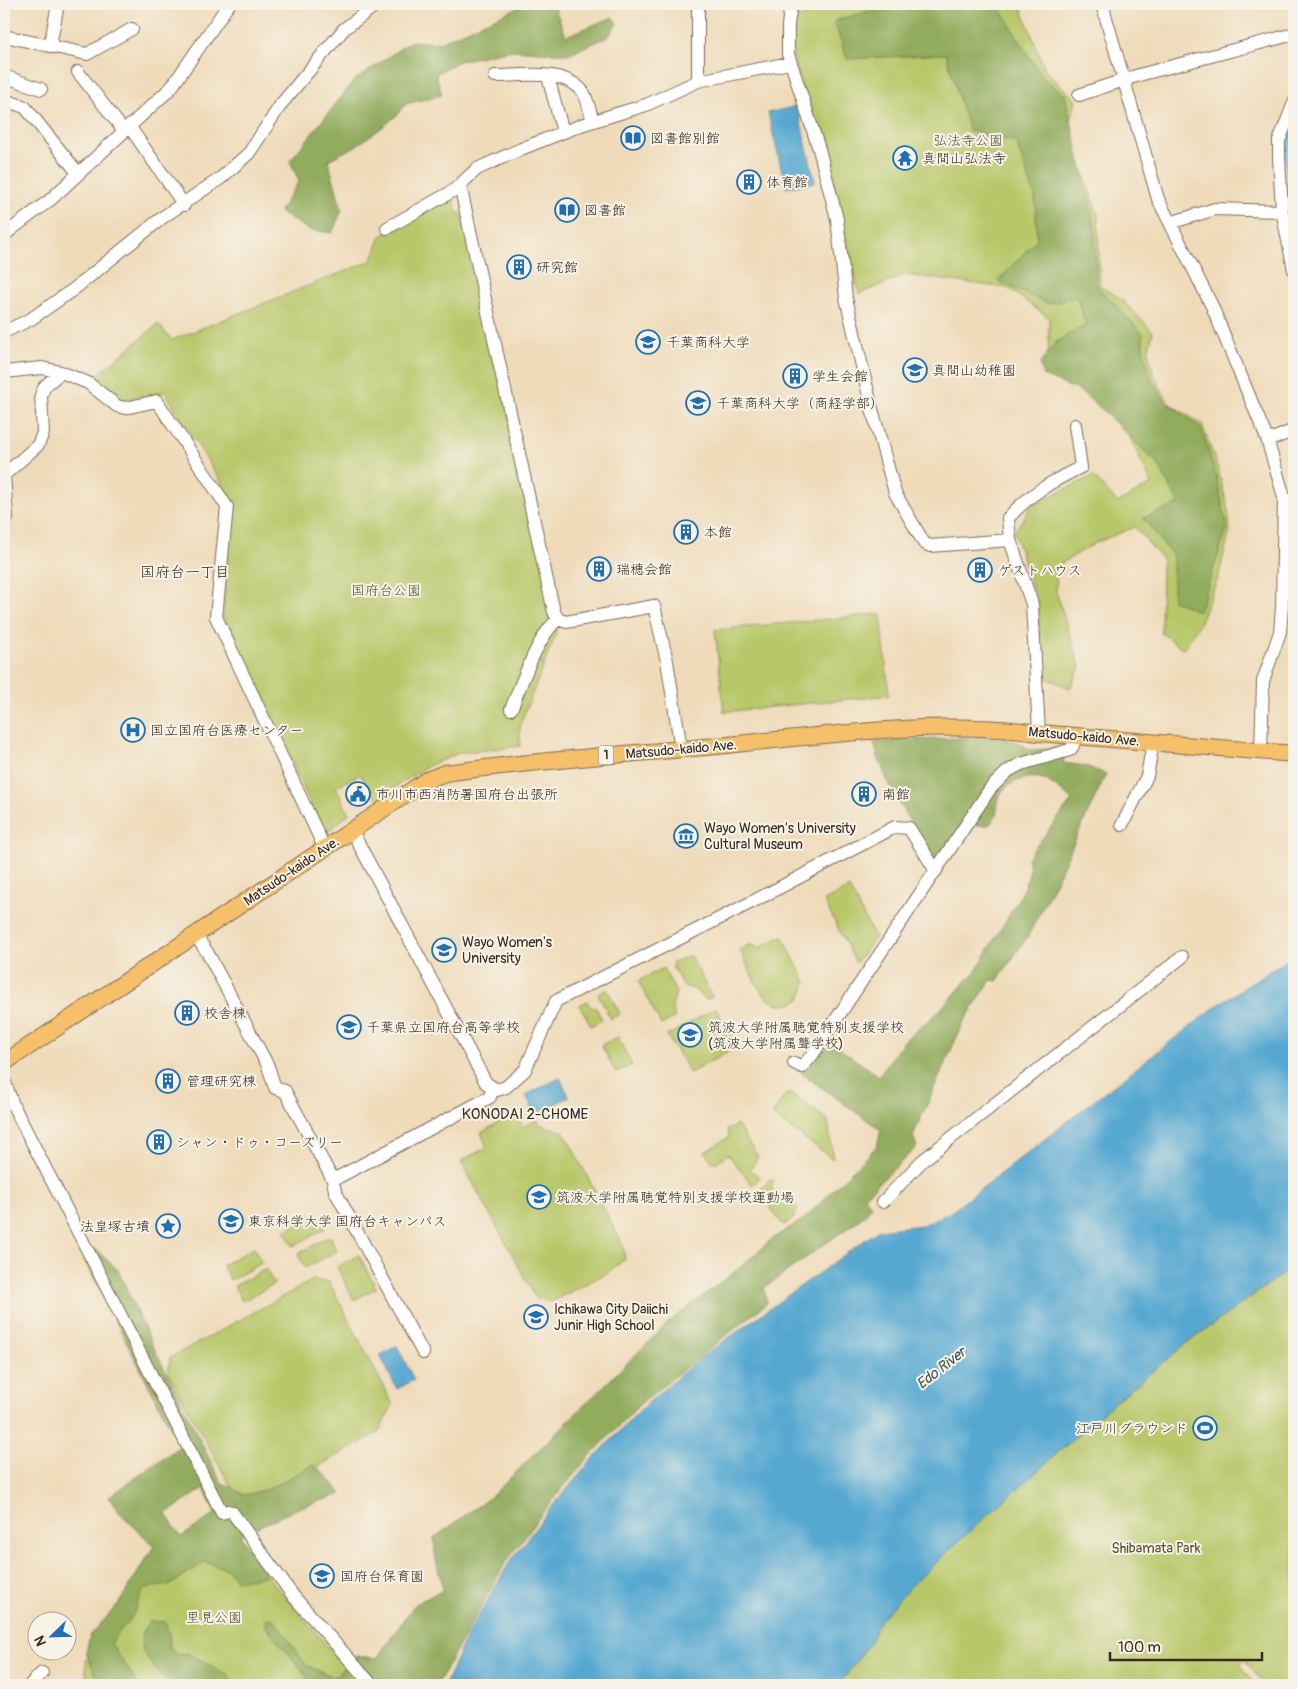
<svg xmlns="http://www.w3.org/2000/svg" width="1298" height="1689" viewBox="0 0 1298 1689" font-family="Pangolin,'Klee One',sans-serif">
<style>
.green{fill:#b8c769;stroke:#7a7844}
.forest{fill:#92ac5d;stroke:#666b3e;fill-rule:evenodd}
.water{fill:#56a8d1;stroke:#486978}
.lines{fill:none;stroke-linecap:round;stroke-linejoin:round}
.minor-casing{stroke:#7a6855;stroke-width:14}
.major-casing{stroke:#7a6855;stroke-width:18}
.minor{stroke:#fff;stroke-width:12}
.major{stroke:#f6c06b;stroke-width:16}
.labels{text-anchor:middle;stroke-width:4;stroke-linejoin:round;paint-order:stroke}
.shield{fill:#f7f3e8;stroke:#73665b;stroke-width:1}
.shield-label{font-size:12px;font-weight:bold;fill:#3b2a1e}
.poi-label{font-size:14px;fill:#3b2a1e;stroke:#f7f3e8;text-anchor:start}
.park-label{font-size:14px;fill:#5a5131;stroke:#f7f3e8}
.street-label{font-size:14px;fill:#3b2a1e;stroke:#f7f3e8}
.neighbourhood-label{font-size:15px;fill:#3b2a1e;stroke:#f7f3e8}
.water-label{font-size:15px;font-style:italic;fill:#44565d;stroke:#f7f3e8}
</style>
<rect width="100%" height="100%" fill="#f7f3e8"/>
<filter id="ink" filterUnits="userSpaceOnUse"><feTurbulence type="fractalNoise" baseFrequency=".02" numOctaves="2"/><feDisplacementMap in="SourceGraphic" scale="10" xChannelSelector="R" yChannelSelector="G"/><feConvolveMatrix kernelMatrix="1 2 1 2 8 2 1 2 1" color-interpolation-filters="sRGB"/></filter>
<filter id="wash" filterUnits="userSpaceOnUse"><feTurbulence type="fractalNoise" baseFrequency=".0096" numOctaves="4" result="noise"/><feDisplacementMap in="SourceGraphic" scale="20" xChannelSelector="R" yChannelSelector="G"/><feGaussianBlur stdDeviation="1.12" result="paint"/><feColorMatrix in="noise" values="0 0 0 0 0 0 0 0 0 0 0 0 0 0 0 0 0 1.4 0 .05"/><feComposite in="paint" operator="in"/></filter>
<g filter="url(#wash)">
<rect width="100%" height="100%" fill="#efdbba"/>
<path class="green" d="M796,4h224l26,68 30,28 -7,29 29,86 2,71 21,13 32,33 -5,20 7,26 15,26 32,20 15,42 11,43 2,21 -12,48 -19,46 -15,25 -23,-16 1,-74 -27,-32 -38,15 -40,24 -1,26 24,75 -10,21 -29,-12 -3,-71 -24,-73 19,-28 60,-28 25,27 34,-19 -26,-54 -41,-48 -37,-17 1,-47 -41,-30 -103,-13 -46,19 -30,-127 -34,-101 -7,-44 28,-10 -21,-1z
M453,198l4,15 5,1 94,404v16l-36,90v22l-61,7 -33,14 -49,32 -17,-25 -24,13 13,27 -24,20 -102,-217 9,-117 -67,-108 -45,8 -25,-23 63,-53 14,16 199,-79 10,-25z
M881,614l8,81 -165,17 -9,-82z
M849,888l26,50 -19,25 -32,-62z
M782,936l24,46 -6,17c-34,22 -48,-25 -60,-49l10,-6 9,4z
M688,956l3,1 21,40 -6,3 -12,-11 -11,-3 -11,-20 1,-3z
M663,968l13,24 -4,15 3,10 -14,8 -23,-44z
M607,989l13,25 -9,5 -13,-25z
M587,1001l3,6 6,1 6,12 -11,6 -11,-21z
M716,1008l21,39 -47,26 -23,-37z
M618,1037l14,28 -16,8 -15,-28z
M786,1094h6l36,26 5,39 -61,-44z
M515,1113l8,14 14,-7 2,4 25,8 59,113 2,14 -18,14 -56,29 -15,-4 -75,-137 26,-14 -6,-14z
M737,1125l21,32 -8,12 10,9 -8,7 -24,-31 -14,10 -9,-12 24,-15 -2,-7z
M771,1178l3,3 -4,7 28,20 -5,11 -10,6 -24,-33z
M317,1214l8,15 -32,17 -8,-15z
M330,1236l7,15 -32,17 -7,-14z
M254,1248l8,15 -32,17 -8,-15z
M359,1255l17,33 -22,12 -17,-33z
M1294,1266v409l-15,10h-15l-19,-25 -5,4 15,21h-416l30,-41 11,-24 31,-34 49,-46 156,-139 71,-58z
M266,1269l8,15 -32,17 -8,-15z
M313,1280l16,2 64,123 -15,28 -118,66 -26,-7 -66,-119 2,-15z
M223,1525l138,160h-275v-24l23,-42 12,-13z"/>
<path class="forest" d="M526,4h27l13,32 47,-19 4,6 -9,14 -40,17 -57,-4 -52,11 -23,13 6,21 -36,9 -10,12 -16,13 -26,18 -26,13 14,50 -10,23 -23,-3 -30,-18 20,-31 -9,-20 64,-80 57,-40 27,2z
M894,4h103l45,73 23,18 29,129 3,62 46,48v14l8,31 15,23 35,26 15,47 11,53 -28,84 -26,-12v-44l-30,-38 36,-14 -21,-40 -63,-61 -17,-13 -35,-14 -3,-12 16,-22 30,-17 -9,-28 -29,7 -50,-23 39,-42 -2,-43 -19,-54 -47,-11 -23,-77 -99,5 -13,-38z
M979,737c16,1 38,0 50,13l37,-2 -3,15 22,3 21,8 -49,105 -29,57 -31,45 -6,-1 -28,43 -50,113 4,11 -53,50 8,9 -8,10 -100,72 3,15 -127,101 -51,53 -43,51 -42,57 -67,120h-126l-8,-14 -37,-44 -2,-9 10,1 32,46 27,13 23,-22 21,2 38,-54 28,-14 -8,-35 -1,-17 58,-42 176,-173 70,-54 34,-30 33,-21 72,-72 4,-16 -80,-57 26,-33 52,36 24,-34 32,-27 41,-44 45,-76 7,-18 2,-11 -3,-8 45,-58c-9,-7 -19,-17 -29,-21 -14,-5 -38,3 -44,18 -4,13 1,17 -10,28h-29l-22,35 -6,-2c-19,-32 -51,-80 -58,-116z
M94,1248l24,22 29,64 74,148 24,13 23,-6 45,-24 11,8 18,21 -41,13 -61,28 25,41 -28,5 -10,-12 -22,-7 -35,23 -25,3c-6,9 -8,18 -12,27 -6,12 -17,15 -22,30l21,29 5,11h-37l-14,-33 4,-16 29,-33 35,-57 -35,-34 -10,-15 71,-51 -96,-187zM204,1488l11,26 -34,23 -15,-23z
M149,1621l16,1 4,12 1,14 7,7 10,-2 42,22 4,10h-62c-18,-19 -42,-37 -22,-64z"/>
<path class="water" d="M797,106l18,76 -29,6 -18,-75z
M1294,116v126l-5,-31 -5,-68z
M1294,955v311l-107,77 -71,58 -156,139 -49,46 -31,34 -11,24 -30,41h-394l21,-48 42,-72 41,-55 43,-50 51,-53 55,-47 181,-130 44,-5 28,-13 268,-208z
M560,1078l9,19 -34,17 -9,-19z
M397,1346l17,34 -17,9 -17,-34z"/>
</g>
<g filter="url(#ink)">
<g class="lines">
<g class="minor-casing">
<path id="minor" d="M698,4v77
M791,4l-3,21v29l31,95 18,70 9,79 26,111 23,84 29,50 6,3 80,-6
M1102,4l56,195 54,107 55,133 17,58 -2,110 -2,25 -17,49 -2,72
M4,36l83,18 45,-25
M50,46l8,-42
M78,72l46,59
M4,76l37,13
M495,76c26,0 70,-8 88,16 5,7 7,21 10,29
M548,77l15,55
M1079,95l60,-20 155,-41
M4,100l21,7 53,66
M1294,103l-15,38v17l3,53 12,59
M129,126l55,79
M460,185l94,427 4,7 8,3 88,-16 13,55 14,88
M1170,223l45,-14 67,2
M387,228l66,-37 24,-22 44,-20 63,-25 62,-19 52,-24 92,-18
M4,235l46,-35 121,-112 58,-84
M4,332l27,-13 43,-30 89,-72 58,-39 28,-25 33,-50 62,-74 33,-25
M4,372l38,-4 19,4 27,11 29,23 8,2 32,-7 70,106 -11,110 109,232
M1268,441l26,-11
M4,475l34,-30 5,-12 -2,-38 4,-9 16,-14
M4,476l3,42 -3,2
M511,709c11,-26 26,-72 47,-90
M1039,733l-7,-129 -22,-64 -2,-22c23,-25 43,-36 73,-51l-6,-42
M1122,825l25,-49 6,-33
M352,831l134,252 11,7 9,-3 19,-17 31,-69 198,-100 141,-74 14,1 27,43
M196,936l11,16 61,114 7,22 10,3 48,89 157,-83 2,-8
M794,1063l8,4 11,-13 177,-265 18,-18 13,-7 49,-14 3,-4 2,-10
M4,1080l9,25 209,408 5,-2 5,1 62,85 78,88
M333,1180l2,11 88,162
M883,1202l39,-41 260,-204
M30,1685l12,-12"/>
</g>
<g class="major-casing">
<path id="major" d="M4,1063l423,-283 18,-7c93,-13 188,-19 282,-28 102,-10 211,-26 312,-12l255,21"/>
</g>
<use href="#minor" class="minor"/>
<use href="#major" class="major"/>
</g>
</g>
<defs>
<g id="library-ring" transform="scale(1.25)"><circle r="9.5" fill="#f7f3e8" stroke="#1f6fb2" stroke-width="1.5"/><path d="M-6-4Q-3-5.5-.7-3.5V5Q-3 3-6 4ZM6-4Q3-5.5 .7-3.5V5Q3 3 6 4Z" fill="#1f6fb2"/></g>
<g id="temple-ring" transform="scale(1.25)"><circle r="9.5" fill="#f7f3e8" stroke="#1f6fb2" stroke-width="1.5"/><path d="M0-6L5-2H3V0L6.5 2.5H4V6H1.5V3h-3V6H-4V2.5H-6.5L-3 0V-2H-5Z" fill="#1f6fb2"/></g>
<g id="building-ring" transform="scale(1.25)"><circle r="9.5" fill="#f7f3e8" stroke="#1f6fb2" stroke-width="1.5"/><path d="M-4-6H4V6H1V3H-1V6H-4ZM-2.5-4.3h1.7v1.8h-1.7ZM.8-4.3h1.7v1.8H.8ZM-2.5-1h1.7V.8h-1.7ZM.8-1h1.7V.8H.8Z" fill="#1f6fb2"/></g>
<g id="university-ring" transform="scale(1.25)"><circle r="9.5" fill="#f7f3e8" stroke="#1f6fb2" stroke-width="1.5"/><path d="M0-5L7-2L0 1L-7-2ZM-4 1L0 2.5L4 1V4Q0 6-4 4Z" fill="#1f6fb2"/></g>
<g id="school-ring" transform="scale(1.25)"><circle r="9.5" fill="#f7f3e8" stroke="#1f6fb2" stroke-width="1.5"/><path d="M0-5L7-2L0 1L-7-2ZM-4 1L0 2.5L4 1V4Q0 6-4 4Z" fill="#1f6fb2"/></g>
<g id="hospital-ring" transform="scale(1.25)"><circle r="9.5" fill="#f7f3e8" stroke="#1f6fb2" stroke-width="1.5"/><path d="M-5-5h3v3.5h4V-5h3V5h-3V1.5h-4V5h-3Z" fill="#1f6fb2"/></g>
<g id="civic-ring" transform="scale(1.25)"><circle r="9.5" fill="#f7f3e8" stroke="#1f6fb2" stroke-width="1.5"/><path d="M-.6-6.5H3V-4.5H.6V-3L4-1V1h2V6H-6V1h2V-1L-.6-3ZM-1.2 2.5V6h2.4V2.5Z" fill="#1f6fb2"/></g>
<g id="museum-ring" transform="scale(1.25)"><circle r="9.5" fill="#f7f3e8" stroke="#1f6fb2" stroke-width="1.5"/><path d="M0-6L6-3V-2H-6V-3ZM-5-1h2V3h-2ZM-1-1h2V3h-2ZM3-1h2V3H3ZM-6 4H6V6H-6Z" fill="#1f6fb2"/></g>
<g id="sight-ring" transform="scale(1.25)"><circle r="9.5" fill="#f7f3e8" stroke="#1f6fb2" stroke-width="1.5"/><path d="M0-6L1.8-2.2L6-1.7L2.9 1.2L3.7 5.4L0 3.3L-3.7 5.4L-2.9 1.2L-6-1.7L-1.8-2.2Z" fill="#1f6fb2"/></g>
<g id="stadium-ring" transform="scale(1.25)"><circle r="9.5" fill="#f7f3e8" stroke="#1f6fb2" stroke-width="1.5"/><path d="M0-5a6.5 5 0 1 0 0 10a6.5 5 0 1 0 0-10ZM-3.5-1.8h7v3.6h-7Z" fill="#1f6fb2"/></g>
</defs>
<g fill-rule="evenodd">
<use href="#library-ring" x="633" y="138"/>
<use href="#temple-ring" x="905" y="158"/>
<use href="#building-ring" x="749" y="182"/>
<use href="#library-ring" x="567" y="210"/>
<use href="#building-ring" x="519" y="267"/>
<use href="#university-ring" x="648" y="342"/>
<use href="#school-ring" x="915" y="370"/>
<use href="#building-ring" x="795" y="376"/>
<use href="#university-ring" x="698" y="403"/>
<use href="#building-ring" x="686" y="532"/>
<use href="#building-ring" x="599" y="569"/>
<use href="#building-ring" x="980" y="570"/>
<use href="#hospital-ring" x="133" y="730"/>
<use href="#civic-ring" x="358" y="794"/>
<use href="#building-ring" x="864" y="794"/>
<use href="#museum-ring" x="686" y="836"/>
<use href="#university-ring" x="444" y="950"/>
<use href="#building-ring" x="187" y="1013"/>
<use href="#school-ring" x="349" y="1027"/>
<use href="#school-ring" x="690" y="1035"/>
<use href="#building-ring" x="168" y="1081"/>
<use href="#building-ring" x="159" y="1142"/>
<use href="#school-ring" x="539" y="1197"/>
<use href="#university-ring" x="231" y="1221"/>
<use href="#sight-ring" x="168" y="1226"/>
<use href="#school-ring" x="536" y="1317"/>
<use href="#stadium-ring" x="1205" y="1428"/>
<use href="#school-ring" x="322" y="1576"/>
</g>
<g class="labels">
<rect class="shield" x="598.5" y="745.5" width="15" height="19" rx="4"/>
<g class="shield-label">
<text x="606" y="759">1</text>
</g>
<g class="poi-label">
<text x="650" y="143">図書館別館</text>
<text x="922" y="163">真間山弘法寺</text>
<text x="766" y="187">体育館</text>
<text x="584" y="215">図書館</text>
<text x="536" y="272">研究館</text>
<text x="666" y="347">千葉商科大学</text>
<text x="932" y="375">真間山幼稚園</text>
<text x="812" y="381">学生会館</text>
<text x="716" y="408">千葉商科大学（商経学部）</text>
<text x="704" y="537">本館</text>
<text x="616" y="574">瑞穂会館</text>
<text x="998" y="575">ゲストハウス</text>
<text x="150" y="735">国立国府台医療センター</text>
<text x="376" y="799">市川市西消防署国府台出張所</text>
<text x="882" y="799">南館</text>
<text x="704" y="833">Wayo Women's University<tspan x="704" dy="16">Cultural Museum</tspan></text>
<text x="462" y="947">Wayo Women's<tspan x="462" dy="16">University</tspan></text>
<text x="204" y="1018">校舎棟</text>
<text x="366" y="1032">千葉県立国府台高等学校</text>
<text x="708" y="1032">筑波大学附属聴覚特別支援学校<tspan x="708" dy="16">(筑波大学附属聾学校)</tspan></text>
<text x="186" y="1086">管理研究棟</text>
<text x="176" y="1147">シャン・ドゥ・コーズリー</text>
<text x="556" y="1202">筑波大学附属聴覚特別支援学校運動場</text>
<text x="248" y="1226">東京科学大学 国府台キャンパス</text>
<text x="150" y="1231" text-anchor="end">法皇塚古墳</text>
<text x="554" y="1314">Ichikawa City Daiichi<tspan x="554" dy="16">Junir High School</tspan></text>
<text x="1188" y="1433" text-anchor="end">江戸川グラウンド</text>
<text x="340" y="1581">国府台保育園</text>
</g>
<g class="park-label">
<text x="968" y="145">弘法寺公園</text>
<text x="386" y="595">国府台公園</text>
<text x="1156" y="1553">Shibamata Park</text>
<text x="214" y="1622">里見公園</text>
</g>
<g class="street-label">
<text transform="translate(1084 736) rotate(5)" y="5">Matsudo-kaido Ave.</text>
<text transform="translate(681 749) rotate(-5)" y="5">Matsudo-kaido Ave.</text>
<text transform="translate(291 871) rotate(-34)" y="5">Matsudo-kaido Ave.</text>
</g>
<g class="neighbourhood-label">
<text x="185" y="577">国府台一丁目</text>
<text x="525" y="1119">KONODAI 2-CHOME</text>
</g>
<g class="water-label">
<text transform="translate(941 1368) rotate(-38)" y="5">Edo River</text>
</g>
</g>
<rect width="1298" height="1689" fill="none" stroke="#f7f3e8" stroke-width="20"/>
<g transform="translate(52 1636) rotate(247)"><circle r="24" fill="#f7f3e8" stroke="#aca397"/>
<path d="M0-4L9 19L0 12L-9 19Z" fill="#1f6fb2"/>
<text y="-8" font-size="14" font-weight="bold" text-anchor="middle" fill="#3b2a1e">N</text>
</g>
<path d="M1110 1652v8h152v-8" fill="none" stroke="#3b2a1e" stroke-width="2.5"/>
<text x="1118" y="1652" font-size="15" fill="#3b2a1e" stroke="#f7f3e8" stroke-width="4" paint-order="stroke">100 m</text>
</svg>
